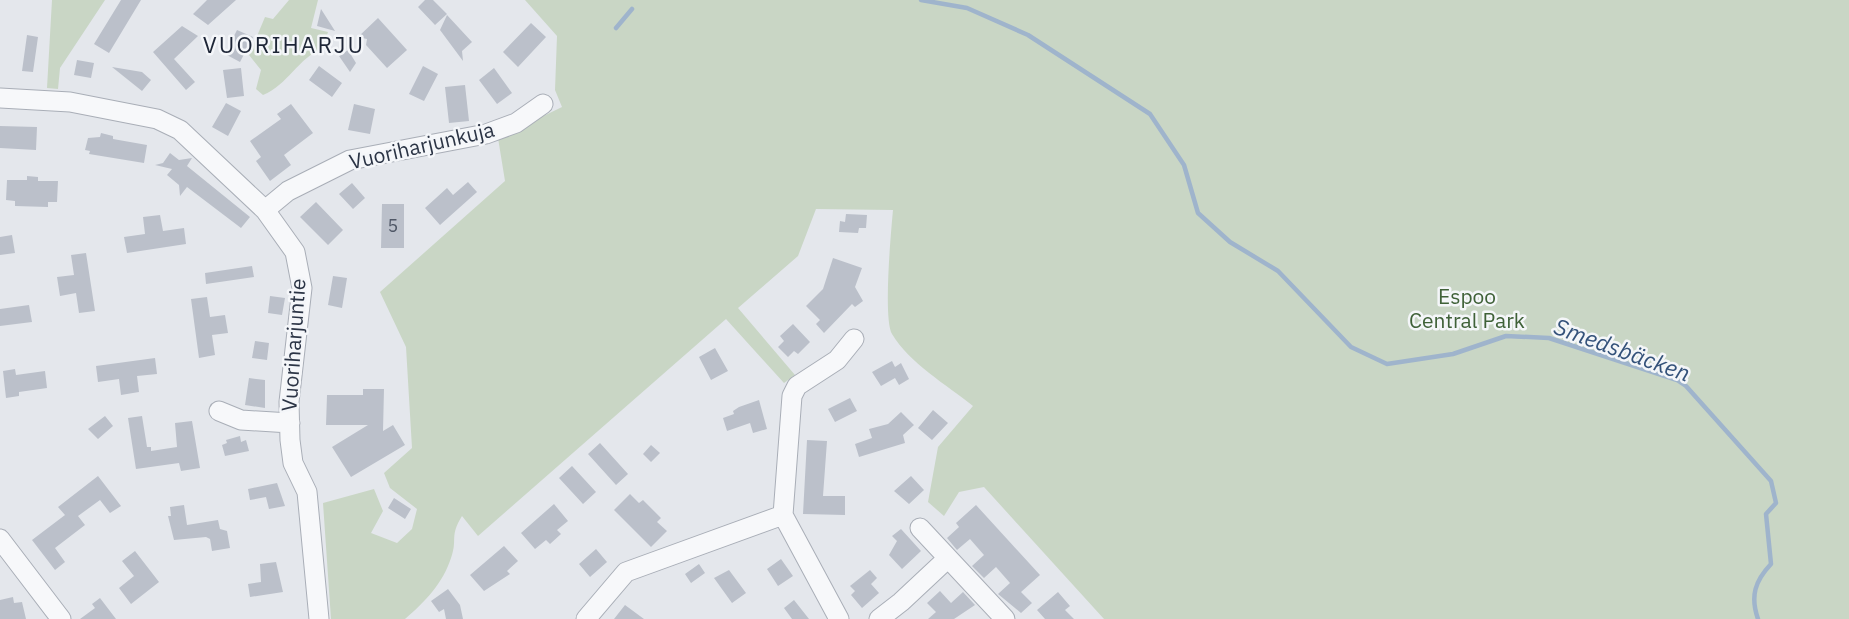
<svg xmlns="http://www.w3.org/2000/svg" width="1849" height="619" viewBox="0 0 1849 619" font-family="'IBM Plex Sans',sans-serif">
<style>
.green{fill:#c9d6c5}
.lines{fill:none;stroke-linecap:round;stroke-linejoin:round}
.stream{stroke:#9fb4cc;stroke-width:4.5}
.building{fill:#bbc0ca}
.minor-casing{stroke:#a9aeb7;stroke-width:21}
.minor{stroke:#f7f8fa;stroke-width:19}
.labels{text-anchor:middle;stroke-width:5;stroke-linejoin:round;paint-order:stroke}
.number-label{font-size:18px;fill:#4f5766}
.street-label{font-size:21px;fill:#2b3445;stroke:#f4f6f9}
.park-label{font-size:21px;fill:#3f6138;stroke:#f4f6f9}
.neighbourhood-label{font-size:23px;letter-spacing:2px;fill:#1d2536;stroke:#f4f6f9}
.water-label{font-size:23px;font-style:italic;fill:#34527a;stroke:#f4f6f9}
</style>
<rect width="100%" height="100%" fill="#e4e7ec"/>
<path class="green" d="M52,0h53l-45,68 -2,21 -11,-1z
M289,0h29l-7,28 17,4 -5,16c-25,10 -35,37 -60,47l-7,-6 5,-19 -12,-15 16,-38 8,2z
M525,0h1324v619h-745l-120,-132 -25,5 -15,24 -16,-14 10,-55 35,-41c-26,-21 -64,-43 -81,-72 -9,-16 -1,-102 1,-124l-77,-1 -18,47 -60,52 57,67 -11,8 -58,-64 -248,217 -16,-20c-13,21 -4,23 -11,42 -8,25 -26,44 -46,61h-74l-8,-116 51,-14 9,22 -12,22 26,10 15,-14 5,-20 -27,-21 -6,-15 28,-25 -6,-101 -26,-55 125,-111 -7,-43 64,-31 -7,-17 2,-54z"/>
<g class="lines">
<path class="stream" d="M921,0l46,8 61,27 122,79 34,51 14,48 32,29 48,29 73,76 36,17 66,-10 53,-18 43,2 128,42 9,6 85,95 5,22 -10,11 5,50c-16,17 -21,32 -13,55
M616,28l16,-19"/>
</g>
<path class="building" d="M121,0h20l-32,53 -15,-9z
M207,0h29l-28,25 -15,-11z
M425,0h8l14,14 -12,11 -17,-18z
M321,9l14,22 -18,-5z
M447,15l25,27 -10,9 1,10 -23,-31z
M378,18l29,32 -20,18 -21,-23 1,-6 -9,-2z
M531,23l15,14 -28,30 -15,-15z
M182,26l16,10 -24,23 21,23 -9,8 -33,-38z
M237,30l16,7 -13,25 -15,-8z
M27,35l11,2 -5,35 -11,-1z
M348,50l8,13 -6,9 -11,-16z
M77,60l17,3 -3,15 -17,-3z
M319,66l23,17 -10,14 -23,-17z
M423,66l15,8 -14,27 -15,-7z
M112,67l30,5 9,8 -9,11z
M241,68l3,28 -17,2 -4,-28z
M494,68l18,25 -15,11 -18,-24z
M465,85l4,36 -20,2 -4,-36z
M226,103l15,8 -13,25 -16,-9z
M291,104l22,29 -29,22 7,10 -21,16 -14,-20 5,-4 -11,-16 31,-22 -4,-5z
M354,104l21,5 -5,25 -22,-4z
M0,126l37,1 -1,23 -36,-2z
M101,133l12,3v3l34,6 -3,18 -55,-9 1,-3 -5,-1 3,-12 12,-1z
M170,153l9,7 13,-2 -5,8 63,51 -9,11 -54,-41 -7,9 -1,-11 -12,-10 5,-6 -17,-4 8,-2z
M27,176l11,1v4h20l-1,21h-9v5l-33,-1v-5l-9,-1 1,-20h20z
M468,182l9,10 -37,33 -15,-17 22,-20 6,7z
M352,183l13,15 -12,11 -14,-15z
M316,202l27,28 -15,15 -28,-28z
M382,204h22v44h-23z
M846,214l21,1 -1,13h-7l-1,5 -19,-1 1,-11 5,1z
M160,215l3,16 21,-3 2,16 -59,9 -3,-16 21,-3 -2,-17z
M12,235l3,18 -15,2v-18z
M86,253l9,58 -16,2 -3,-20 -16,3 -3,-19 17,-2 -3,-20z
M833,258l29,10 -7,19 8,14 -8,6 -3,-3 -28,29 -8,-9 4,-4 -14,-14 17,-17z
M252,266l2,11 -48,7 -1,-11z
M333,276l14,2 -5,30 -14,-3z
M270,296l15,2 -3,17 -14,-2z
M207,297l3,20 15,-2 3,18 -16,2 3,20 -16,3 -8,-59z
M29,305l3,17 -32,4v-17z
M793,324l17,18 -12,12 -4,-3 -6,6 -10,-10 6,-6 -4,-5z
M255,341l14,2 -2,17 -15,-2z
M715,348l13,23 -17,9 -12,-23z
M155,358l2,16 -20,2 2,16 -18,3 -2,-16 -21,3 -2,-16z
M892,361l3,6 6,-4 8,16 -10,6 -4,-7 -14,8 -9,-14z
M15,369l1,6 29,-4 2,17 -28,4v4l-13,2 -3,-27z
M249,378l16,2v28l-20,-3z
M363,389h21l-1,42 10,-6 12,20 -54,32 -19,-30 36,-22h-42l1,-30h36z
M850,398l7,13 -22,11 -7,-13z
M759,400l8,29 -14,4 -3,-10 -23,8 -4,-13 11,-4 -1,-3 6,-4z
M933,410l15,13 -16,17 -14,-12z
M901,412l13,13 -11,10 2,8 -46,14 -4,-13 17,-6 -3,-9 19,-5z
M105,416l8,10 -15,13 -10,-10z
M142,416l5,31h4v4l26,-4 -2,-24 17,-2 8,47 -19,3 -2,-8 -43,6 -8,-51z
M240,436l1,6 5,-2 3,11 -24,5 -3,-11 5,-2 -1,-3z
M807,440l20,1 -4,55h22v19l-42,-1z
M600,443l28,31 -12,11 -28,-31z
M651,445l9,8 -9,9 -8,-8z
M572,466l24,26 -13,12 -24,-26z
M98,476l23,30 -11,7 -10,-13 -22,16 7,9 -30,23 10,14 -10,8 -23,-30 33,-25 -7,-8z
M911,476l13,14 -15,14 -15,-13z
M277,483l8,23 -16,3 -3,-12 -16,3 -2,-11z
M630,494l9,9 4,-3 18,18 -4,4 10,9 -16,16 -37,-37z
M394,498l17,11 -6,10 -17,-11z
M554,504l14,17 -11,9 4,4 -11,10 -4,-4 -11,9 -14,-16z
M184,505l3,20 31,-5 2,9 7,2 3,17 -18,3 -2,-12 -4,-2 -32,3 -6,-24h3l-1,-9z
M976,505l64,70 -19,17 11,11 -11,10 -23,-19 12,-11 -14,-16 -12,11 -12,-12 12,-11 -14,-16 -13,11 -10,-12 12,-11 -3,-4z
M901,529l20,22 -19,18 -13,-14 8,-14 -5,-5z
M504,546l14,15 -11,10 3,3 -26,17 -14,-16z
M596,549l11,13 -17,15 -11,-13z
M135,551l24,31 -28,22 -12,-16 15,-12 -12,-15z
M781,559l12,17 -15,10 -11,-17z
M276,562l7,30 -33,5 -2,-13 13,-2 -1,-18z
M699,564l6,9 -14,10 -6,-9z
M729,570l17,23 -14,10 -18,-25z
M870,570l7,8 -6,6 8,9 -17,15 -11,-13 4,-4 -5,-5z
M448,589l12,16 3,14h-17l-2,-10 -5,3 -8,-11z
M940,591l11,12 12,-11 12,13 -21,14h-26l8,-7 -9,-9z
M1058,592l12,14 -5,4 9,9h-29l-8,-9z
M13,597l1,6 8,-1 4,17h-26v-19z
M100,598l16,21h-36l15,-11 -3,-4z
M794,600l15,19h-17l-8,-11z
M625,605l19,14h-30z"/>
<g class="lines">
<g class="minor-casing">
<path id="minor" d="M0,98l70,4 87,17 23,11 85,80 30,42 7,36 -13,114 1,38 3,23 14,29 12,127
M265,210l23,-19 62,-31 136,-26 30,-11 27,-19
M219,411l22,9 49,3
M783,515l9,-119 5,-10 40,-26 17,-21
M783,515l56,104
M920,528l85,91
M0,539l61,80
M586,619l40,-47 157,-57
M879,619l22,-17 46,-43"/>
</g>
<use href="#minor" class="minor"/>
</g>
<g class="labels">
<g class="number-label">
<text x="393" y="232">5</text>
</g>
<g class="street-label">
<text transform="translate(422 146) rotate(-13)" y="7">Vuoriharjunkuja</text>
<text transform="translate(294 345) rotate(-86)" y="7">Vuoriharjuntie</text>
</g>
<g class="park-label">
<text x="1467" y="304">Espoo<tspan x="1467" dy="24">Central Park</tspan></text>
</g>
<g class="neighbourhood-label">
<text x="284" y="53">VUORIHARJU</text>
</g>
<g class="water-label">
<text transform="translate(1622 350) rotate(20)" y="8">Smedsbäcken</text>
</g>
</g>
</svg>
